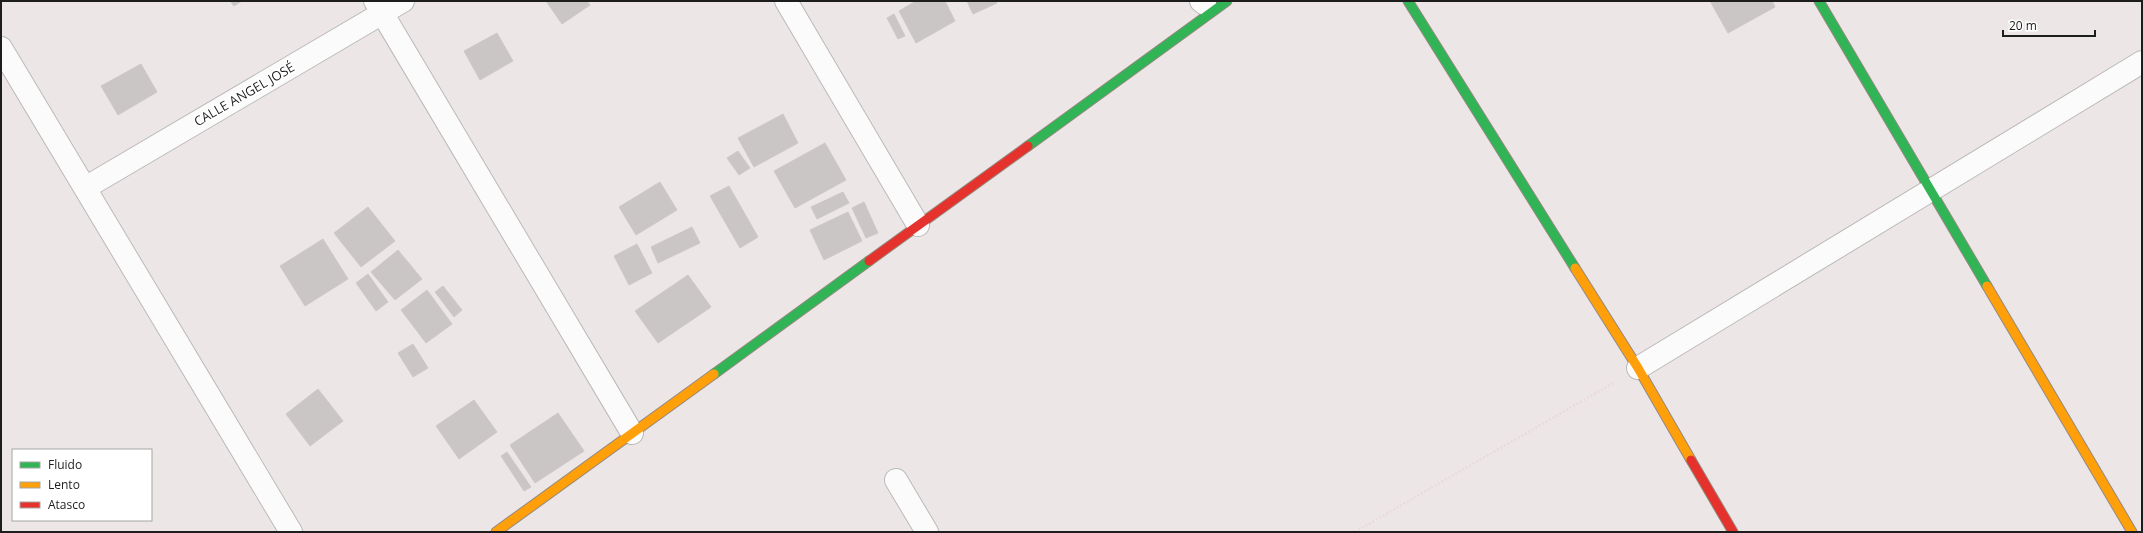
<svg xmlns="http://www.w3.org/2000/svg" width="2143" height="533" viewBox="0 0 2143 533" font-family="'Open Sans',sans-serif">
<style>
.building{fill:#cac6c6;stroke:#cfc8c9}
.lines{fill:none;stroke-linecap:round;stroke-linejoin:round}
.street-casing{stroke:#bcb9b9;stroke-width:24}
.fast-casing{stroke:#958980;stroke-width:11}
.slow-casing{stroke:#958980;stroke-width:11}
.jam-casing{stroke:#958980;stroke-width:11}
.path{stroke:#e9d9e1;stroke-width:2.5;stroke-dasharray:2 2;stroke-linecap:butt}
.street{stroke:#fcfbfb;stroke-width:22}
.fast{stroke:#30b455;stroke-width:9}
.slow{stroke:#ff9f0a;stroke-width:9}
.jam{stroke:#e5322d;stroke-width:9}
.labels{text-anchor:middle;stroke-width:3.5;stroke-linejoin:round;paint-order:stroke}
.street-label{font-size:13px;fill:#1d1d1d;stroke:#fff}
</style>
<rect width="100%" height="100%" fill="#ece7e6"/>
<path class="building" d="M230,1h12l-8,5z
M546,1h41l3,4 -28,19z
M916,1h29l10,20 -39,22 -17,-32z
M967,1h29l1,2 -24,11z
M1710,1h62l3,6 -47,26z
M894,14l11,22 -7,3 -11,-21z
M497,33l16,28 -33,19 -16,-29z
M141,64l16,28 -39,23 -17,-29z
M783,114l15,29 -44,24 -16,-29z
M825,143l21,37 -51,28 -21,-37z
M738,151l12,17 -11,7 -12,-17z
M660,182l17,28 -41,25 -17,-28z
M729,186l29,51 -18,11 -30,-52z
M843,192l6,11 -32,16 -6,-12z
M864,202l14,31 -12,5 -14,-30z
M368,207l27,34 -34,26 -27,-34z
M848,212l14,29 -38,19 -14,-30z
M692,227l8,16 -42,20 -7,-16z
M323,239l25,40 -43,27 -25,-40z
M637,244l15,29 -23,12 -15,-29z
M398,250l24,29 -27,21 -24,-28z
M368,274l20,28 -12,9 -20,-28z
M688,275l23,32 -53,36 -23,-32z
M443,286l19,24 -8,7 -19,-25z
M427,290l25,34 -26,19 -25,-33z
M413,344l15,24 -15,9 -15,-24z
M318,389l25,32 -33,25 -24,-32z
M474,400l23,32 -38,27 -23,-33z
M558,413l26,38 -49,32 -25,-38z
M507,452l24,35 -7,4 -23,-35z"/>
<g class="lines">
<g class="street-casing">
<path id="street" d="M375,1l257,432
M786,1l132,224
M1201,1l4,3
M1,48l290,484
M85,188l318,-187
M1638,368l504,-306
M896,480l31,52"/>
</g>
<g class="fast-casing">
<path id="fast" d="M1408,1l167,267
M1819,1l168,285
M1028,146l199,-145
M714,374l155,-113"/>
</g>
<g class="slow-casing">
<path id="slow" d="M1575,268l63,100 53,92
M1987,286l145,246
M496,532l218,-158"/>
</g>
<g class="jam-casing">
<path id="jam" d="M869,261l159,-115
M1691,460l42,72"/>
</g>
<path class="path" d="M1355,532l260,-150"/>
<use href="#street" class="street"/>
<use href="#fast" class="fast"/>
<use href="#slow" class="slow"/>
<use href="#jam" class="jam"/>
</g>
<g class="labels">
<g class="street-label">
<text transform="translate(244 94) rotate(-30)" y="5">CALLE ANGEL JOSÉ</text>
</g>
</g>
<rect width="2143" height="533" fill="none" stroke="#1d1d1d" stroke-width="4"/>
<rect x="12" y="449" width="140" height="72" fill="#ffffff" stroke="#a5a5a5"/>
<rect x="20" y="462" width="20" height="6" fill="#30b455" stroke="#a5a5a5"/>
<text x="48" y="469" font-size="12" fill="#1d1d1d">Fluido</text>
<rect x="20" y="482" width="20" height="6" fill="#ff9f0a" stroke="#a5a5a5"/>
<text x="48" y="489" font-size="12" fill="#1d1d1d">Lento</text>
<rect x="20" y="502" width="20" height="6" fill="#e5322d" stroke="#a5a5a5"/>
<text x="48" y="509" font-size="12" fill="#1d1d1d">Atasco</text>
<path d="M2003 30v6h92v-6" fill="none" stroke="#1d1d1d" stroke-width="2"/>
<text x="2009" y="30" font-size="12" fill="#1d1d1d" stroke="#ffffff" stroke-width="3" paint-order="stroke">20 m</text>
</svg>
